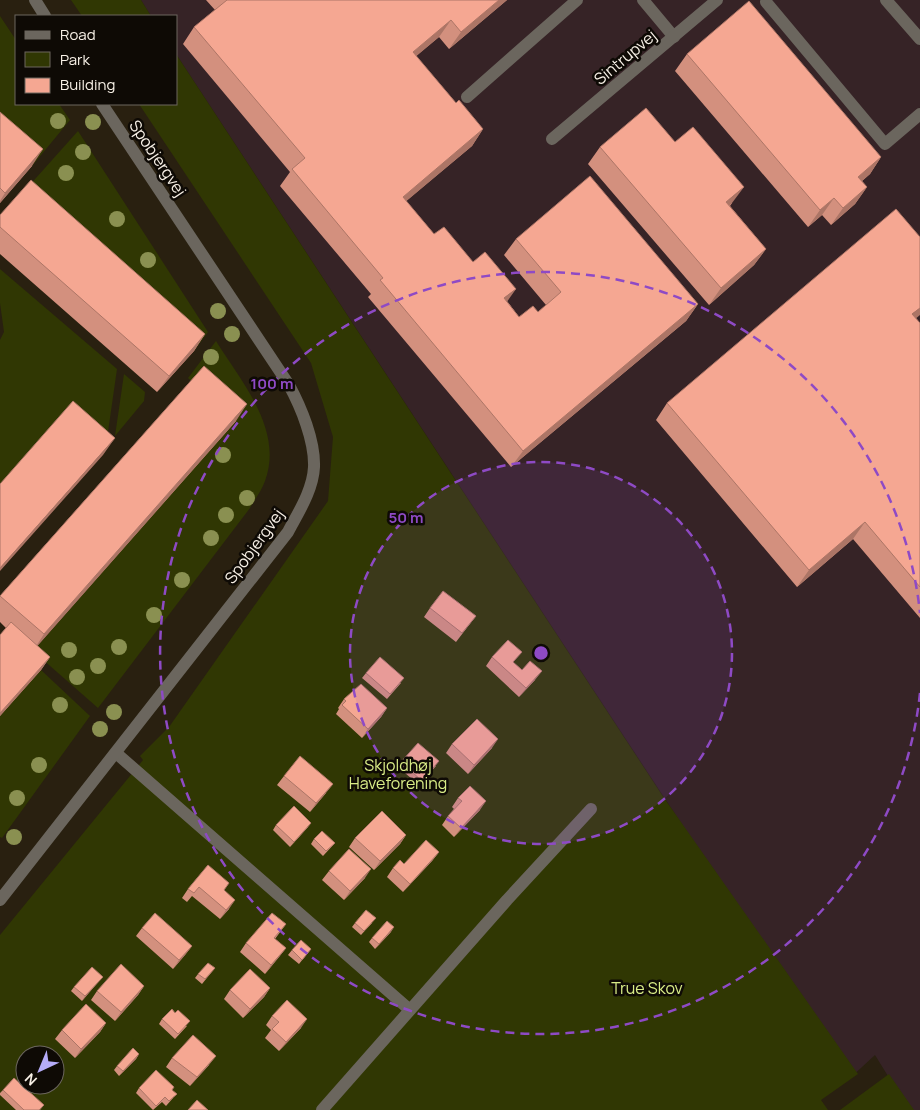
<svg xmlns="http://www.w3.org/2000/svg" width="920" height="1110" viewBox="0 0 920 1110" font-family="Manrope,sans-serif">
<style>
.industrial{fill:#362326}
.green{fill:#303703;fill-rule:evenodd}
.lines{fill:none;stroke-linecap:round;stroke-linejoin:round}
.lane{stroke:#6b665e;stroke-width:12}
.street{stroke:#6b665e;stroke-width:12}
.tree{fill:#8a9051}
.wall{fill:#d3907e}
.shaded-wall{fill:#ac7566}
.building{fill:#f5a792;stroke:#ac7566}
.ring{fill:none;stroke:#8e4ac5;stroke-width:2.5;stroke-dasharray:9 6}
.labels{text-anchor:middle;stroke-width:5;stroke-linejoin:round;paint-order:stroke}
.street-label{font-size:16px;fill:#f8f1e7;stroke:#0e0a05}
.park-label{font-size:16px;fill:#d9ec87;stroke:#0e0a05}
.centre{fill:#8e4ac5;stroke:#0e0a05;stroke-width:2.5}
.ring-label{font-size:15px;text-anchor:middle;font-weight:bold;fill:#8e4ac5;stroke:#0e0a05;stroke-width:5;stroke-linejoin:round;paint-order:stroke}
</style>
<rect width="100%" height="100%" fill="#292010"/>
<path class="industrial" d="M141,0h779v1110h-11l-34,-55 -26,24 -673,-1025v-38h-25z"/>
<path class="green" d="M71,0h70l10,16h-69z
M0,16l16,24v64h43l11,16 -38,46 -32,-27z
M176,54l486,741 196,279 -37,26 7,10h-828v-175l143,-175 -3,-4 29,-29 159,-226 5,-64 -22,-74 -172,-259h37zM25,1055h30v30h-30z
M78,131l130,201 -14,19 -175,-154z
M0,269l117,100 -11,77 -106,41v-147l4,-8 -4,-29z
M216,341c25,40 68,89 49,140 -3,9 -10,18 -15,27l-152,200 -65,-57 202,-230 -47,-43z
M124,374l21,18 -1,9 -29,35z
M41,670l49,46 -88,122 -2,-1v-121z
M889,1074l25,36h-74z"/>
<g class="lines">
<path class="lane" d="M643,0l31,37
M766,2l119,142 35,-30
M467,97l110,-97
M116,753l294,257
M322,1110l185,-210 84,-91"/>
<path class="street" d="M35,0l10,16
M886,0l34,39
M552,139l165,-139
M0,900l288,-368c10,-19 25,-42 26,-65 1,-26 -13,-60 -25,-82l-187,-281"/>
</g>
<g class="tree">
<circle cx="58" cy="121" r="8"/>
<circle cx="93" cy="122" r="8"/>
<circle cx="83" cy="152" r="8"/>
<circle cx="66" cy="173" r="8"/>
<circle cx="117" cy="219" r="8"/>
<circle cx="148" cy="260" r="8"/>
<circle cx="218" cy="311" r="8"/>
<circle cx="232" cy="334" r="8"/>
<circle cx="211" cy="357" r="8"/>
<circle cx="223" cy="455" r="8"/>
<circle cx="247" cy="498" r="8"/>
<circle cx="226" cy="515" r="8"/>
<circle cx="211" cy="538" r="8"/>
<circle cx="182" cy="580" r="8"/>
<circle cx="154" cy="615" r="8"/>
<circle cx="119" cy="647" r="8"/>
<circle cx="69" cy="650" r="8"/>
<circle cx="98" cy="666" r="8"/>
<circle cx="77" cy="677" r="8"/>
<circle cx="60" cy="705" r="8"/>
<circle cx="114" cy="712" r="8"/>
<circle cx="100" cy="729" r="8"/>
<circle cx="39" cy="765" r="8"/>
<circle cx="17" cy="798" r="8"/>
<circle cx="14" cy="837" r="8"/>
</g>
<path class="wall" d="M206,0h301l-58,49 -10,-12 -23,19 40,47 27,26 -11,17 -66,55 28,33 73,67 12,16 19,-5 8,-7 -42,-50 12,-16 182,65 -12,17 -175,146 -143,-170 3,-3 -91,-108 10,-14 -107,-128 11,-17 21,-17z
M687,54l194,103 -11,17 -8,7 5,6 -12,17 -24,21 -9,-10 -14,12 -133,-156z
M0,112l32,54 -32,37z
M675,142l57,61 -2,3 36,43 -12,16 -45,40 -121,-141 12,-17z
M0,215l205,119 -11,17 -37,41 -157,-138z
M916,318l4,5v295l-67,-79 -56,48 -141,-167 11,-17z
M204,366l32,55 -199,225 13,11 -9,13 -41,46v-81l6,-7 -6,-6v-26z
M430,608l46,8 -20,26 -32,-25z
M492,657l22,6 8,7 13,10 -16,17 -33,-31z
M366,673l35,10 -14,16 -25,-21z
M344,699l43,9 -6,9 -19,21 -26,-24 3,-5 -1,-1z
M452,744l40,4 -24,26 -22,-21z
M401,762l35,4 -17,19 -21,-18z
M284,776l42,17 -16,19 -33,-27z
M458,798l22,12 -26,27 -12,-12 6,-9 6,-7 -2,-2z
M276,825l32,2 -18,20 -17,-17z
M406,835l-6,9 -26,26 -25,-23 6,-9z
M314,839l21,4 -12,13 -12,-12z
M439,852l-7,9 -29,31 -16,-15 6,-9z
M208,865l16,25 5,19 -9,10 -28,-23 -5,6 -5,-4 6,-9z
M329,871l36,7 -21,22 -22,-20z
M355,923h17l-11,12 -9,-8z
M286,924l-11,15 11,9 -7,9 -14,17 -25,-22 6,-9z
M142,928l50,18 -7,9 -12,14 -37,-33z
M391,932l-16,17 -6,-7 3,-4z
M311,949l-12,15 -11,-9 4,-5z
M215,968l-13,16 -7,-6 3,-4z
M99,981l-17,20 -11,-10 3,-4z
M144,986l-6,9 -23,26 -24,-21 6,-9z
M270,988l-6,9 -21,21 -19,-19 6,-9z
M272,1016l29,12 -22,23 -14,-13 6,-8 -5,-5z
M162,1019l25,7 -12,13 -16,-15z
M106,1023l-6,9 -25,26 -20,-19 7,-9z
M139,1054l-3,5 -17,17 -5,-6 3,-4z
M172,1058l37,7 -19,21 -24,-19z
M139,1088l33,2 1,8 -7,8 -4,-4 -9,8 -17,-17z
M3,1090l41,15 -4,5h-24l-16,-15v-2z"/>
<path class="shaded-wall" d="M499,0h8l-58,49 12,-17z
M451,20l-12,17 -38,32 12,-17z
M483,129l-11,17 -81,68 12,-17z
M43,149l-11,17 -32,37v-2l5,-8z
M881,157l-11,17 -23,20 11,-17z
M744,187l-12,16 -17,16 11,-17z
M867,187l-12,17 -24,21 12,-17z
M834,198l-12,17 -14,12 12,-17z
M766,249l-12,16 -45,40 12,-17z
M516,289l-12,17v-8z
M698,304l-12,17 -175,146 12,-16z
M920,308v7l-19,16 11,-17z
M205,334l-11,17 -37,41 12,-16z
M247,404l-11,17 -203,230 11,-17z
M115,438l-12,17 -103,116v-3z
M865,522l-12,17 -56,48 12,-17z
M50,657l-9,13 -41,46v-3z
M542,671l-7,9 -16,17 7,-9z
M387,708l-6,9 -19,21 6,-9z
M498,739l-6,9 -24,26 6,-9z
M333,784l-7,9 -16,19 6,-9z
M486,801l-6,9 -26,27 7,-9z
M311,823l-3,4 -18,20 4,-5z
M406,835l-6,9 -26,26 6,-9z
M439,852l-7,9 -29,31 7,-8z
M371,869l-6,9 -21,22 6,-9z
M235,900l-6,9 -9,10 6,-9z
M394,927l-3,5 -16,17 4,-5z
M192,946l-7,9 -12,14 6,-9z
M286,948l-7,9 -14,17 6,-9z
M103,977l-4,4 -17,20 3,-5z
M144,986l-6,9 -23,26 6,-9z
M270,988l-6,9 -21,21 7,-9z
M307,1019l-6,9 -22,23 7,-9z
M106,1023l-6,9 -25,26 6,-9z
M139,1054l-3,5 -17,17 4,-5z
M216,1056l-7,9 -19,21 7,-9z"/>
<path class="building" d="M227,0h272l-38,32 -10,-12 -38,32 43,51 3,-3 24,29 -80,68 31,37 10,-7 29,35 12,-10 31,37 -12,9 15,19 14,-11 5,6 23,-20 -45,-53 74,-63 108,128 -175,147 -143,-171 3,-2 -91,-109 13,-11 -111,-131z
M749,1l132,156 -23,20 9,10 -24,21 -9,-10 -14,12 -133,-156z
M646,108l29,34 18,-15 51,60 -18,15 40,47 -45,39 -121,-141z
M0,112l43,37 -38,44 -5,-5z
M31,180l174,154 -36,42 -169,-149v-12z
M896,209l24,28v71l-8,6 8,9v264l-55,-65 -56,48 -142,-167z
M204,366l43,38 -203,230 -44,-38z
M73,401l42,37 -115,130v-84z
M443,591l33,25 -14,17 -32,-25z
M11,622l39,35 -50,56v-78z
M508,640l14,12 -9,10 9,8 8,-9 12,10 -16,17 -34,-31z
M380,657l24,21 -14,16 -24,-21z
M361,684l26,24 -19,21 -26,-24 4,-4 -2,-2z
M477,719l21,20 -24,26 -22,-21z
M418,743l21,18 -17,20 -21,-19z
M300,756l33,28 -17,19 -32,-27z
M470,786l16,15 -25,27 -13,-12 14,-15 -4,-3z
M294,806l17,17 -17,19 -18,-17z
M382,811l24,24 -26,26 -25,-23z
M322,831l13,12 -9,8 -12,-12z
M426,840l13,12 -29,32 -17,-16 7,-8 4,4z
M349,849l22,20 -21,22 -21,-20z
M208,865l21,18 -5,7 11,10 -9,10 -27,-23 -5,6 -6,-4z
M366,910l10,8 -12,13 -9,-8z
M155,913l37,33 -13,14 -37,-32z
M272,913l14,11 -12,14 12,10 -15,17 -25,-22z
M387,921l7,6 -15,17 -7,-6z
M301,940l10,9 -9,11 -10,-10z
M208,963l7,5 -10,11 -7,-5z
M121,964l23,22 -23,26 -24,-21z
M92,967l11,10 -18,19 -11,-9z
M250,969l20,19 -20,21 -20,-19z
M287,1000l20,19 -21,23 -14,-13 7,-7 -7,-6z
M86,1004l20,19 -25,26 -19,-19z
M172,1009l3,4 3,-3 12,11 -12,13 -16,-15z
M193,1035l23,21 -19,21 -25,-19z
M133,1048l6,6 -16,17 -6,-5z
M156,1070l18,17 -2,3 5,4 -8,7 -4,-4 -9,9 -17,-18z
M14,1078l30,27 -5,5h-15l-21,-20z
M197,1100l11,10h-20z"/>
<circle cx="541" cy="653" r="191" fill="#8e4ac5" fill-opacity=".12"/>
<g class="ring">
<circle cx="541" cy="653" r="191"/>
<path d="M920 693A381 381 0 1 1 920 613"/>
</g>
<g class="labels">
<g class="street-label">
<text transform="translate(625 57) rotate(-40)" y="6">Sintrupvej</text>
<text transform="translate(158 158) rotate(56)" y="6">Spobjergvej</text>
<text transform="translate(254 546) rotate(-54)" y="6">Spobjergvej</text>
</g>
<g class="park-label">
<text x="398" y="771">Skjoldhøj<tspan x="398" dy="18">Haveforening</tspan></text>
<text x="647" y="994">True Skov</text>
</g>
</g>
<circle cx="541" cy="653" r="8" class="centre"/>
<g class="ring-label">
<text x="272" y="389">100 m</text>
<text x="406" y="523">50 m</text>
</g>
<rect x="15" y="15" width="162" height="90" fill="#0e0a05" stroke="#6c665f"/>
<rect x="25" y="31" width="25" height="8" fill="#6b665e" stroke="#6c665f"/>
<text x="60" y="40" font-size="15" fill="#f8f1e7">Road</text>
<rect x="25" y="52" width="25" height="15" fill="#303703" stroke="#6c665f"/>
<text x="60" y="65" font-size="15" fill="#f8f1e7">Park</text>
<rect x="25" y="78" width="25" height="15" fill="#f5a792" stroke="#6c665f"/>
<text x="60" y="90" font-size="15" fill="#f8f1e7">Building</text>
<g transform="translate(40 1070) rotate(224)"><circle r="24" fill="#0e0a05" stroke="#6c665f"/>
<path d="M0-4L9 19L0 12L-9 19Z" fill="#b5acf8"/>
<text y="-8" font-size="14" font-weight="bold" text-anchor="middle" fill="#f8f1e7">N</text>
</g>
</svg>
